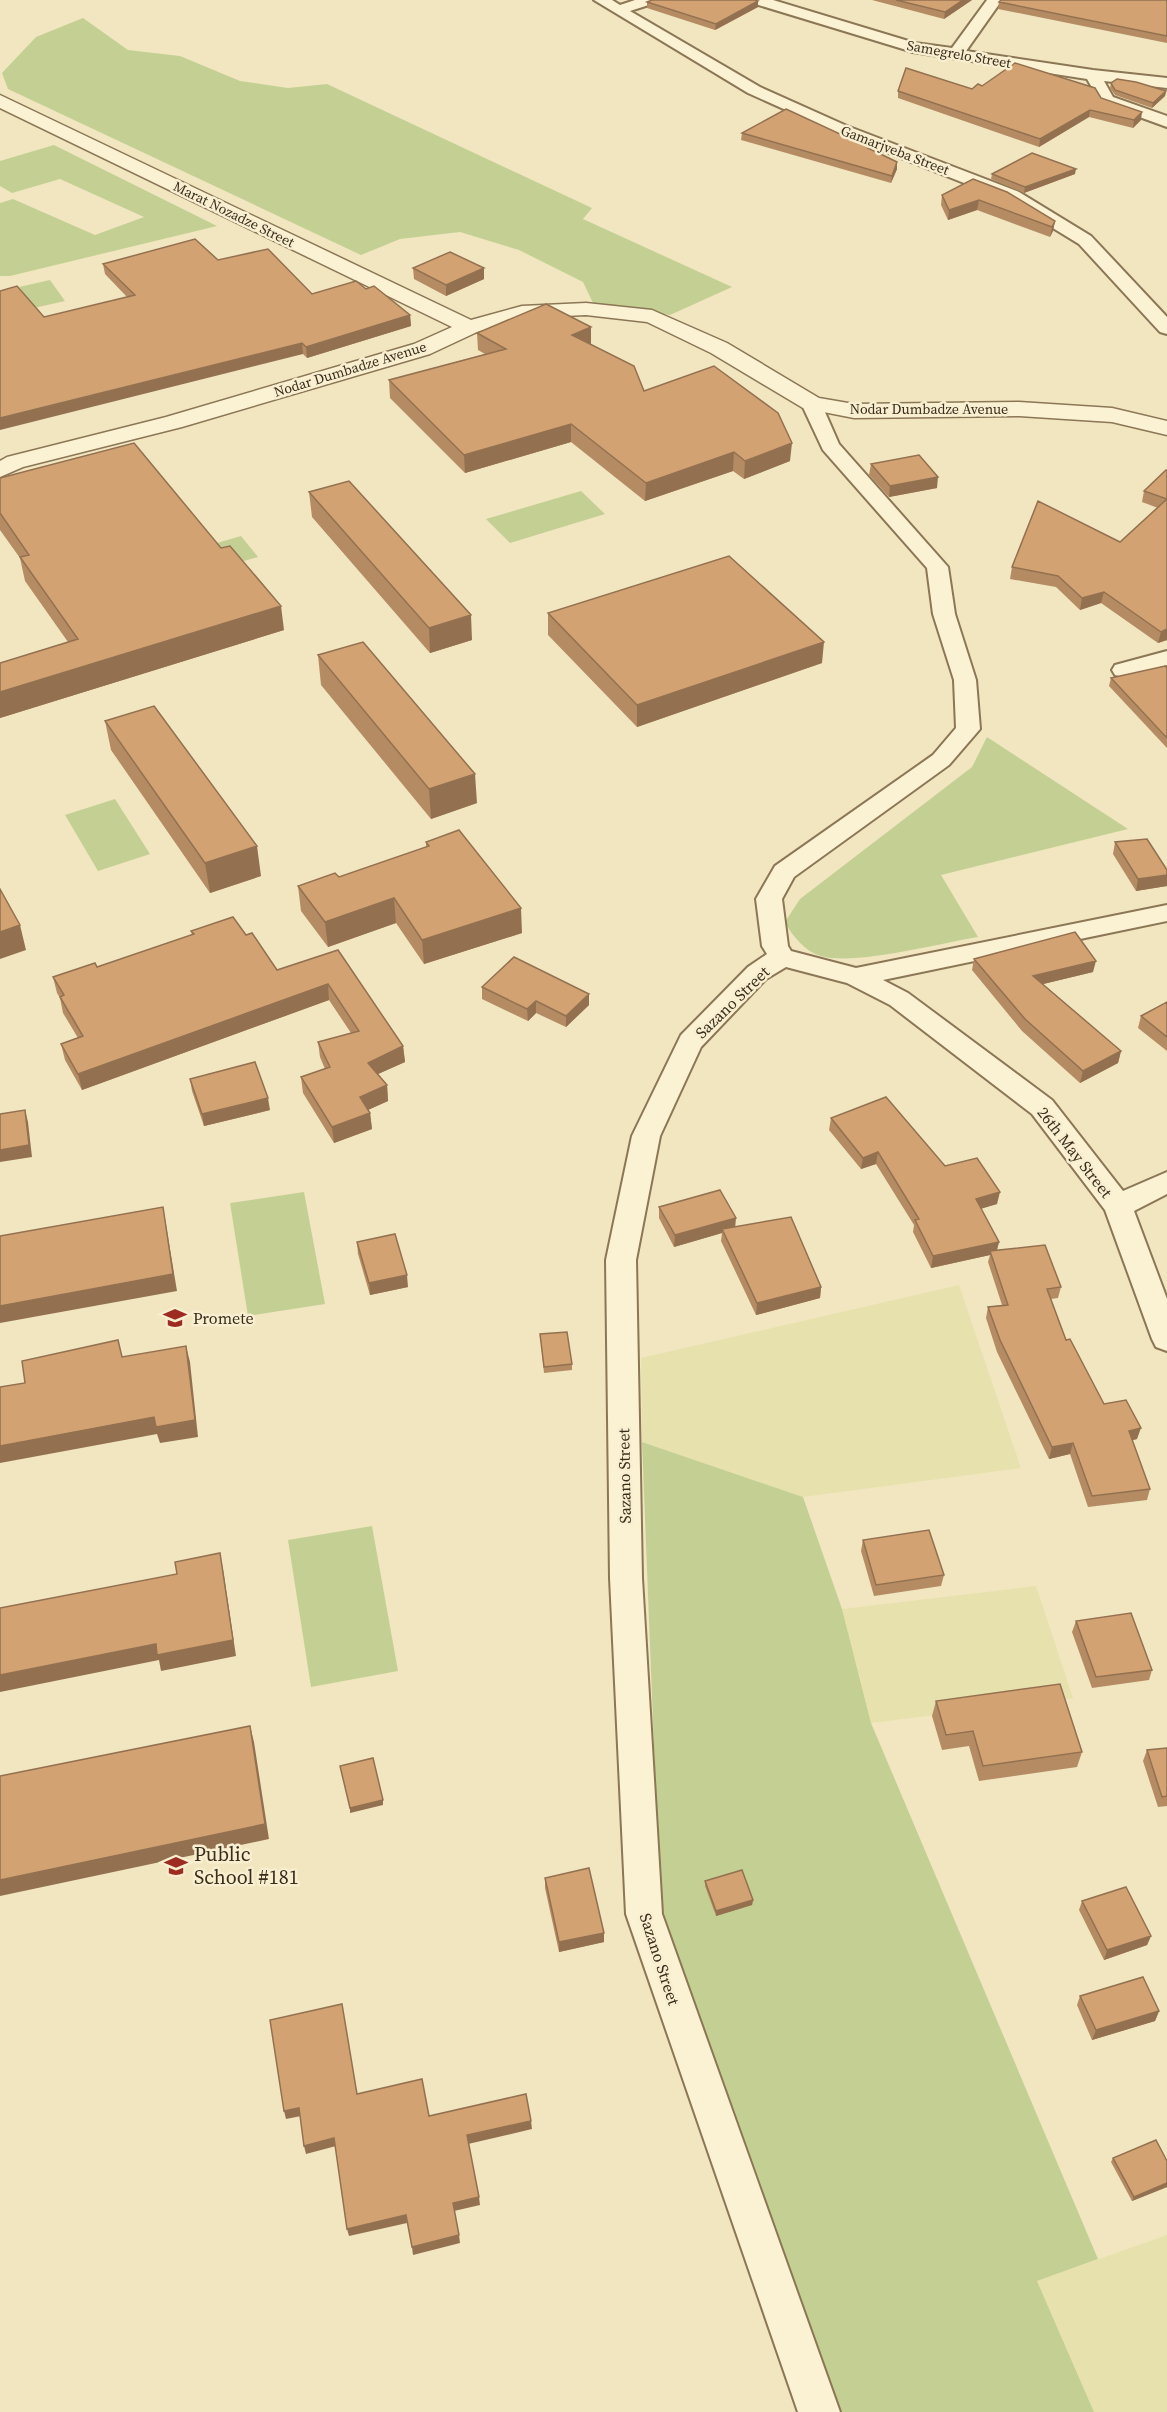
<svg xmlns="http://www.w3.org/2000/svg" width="1167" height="2412" viewBox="0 0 1167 2412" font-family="'Source Serif 4',serif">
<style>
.farmland{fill:#e7e2ad}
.green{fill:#c4d093}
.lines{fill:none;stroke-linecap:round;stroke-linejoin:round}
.minor-casing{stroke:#8b7656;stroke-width:4}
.tertiary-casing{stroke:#8b7656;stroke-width:3}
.minor{fill:#fbf2d3;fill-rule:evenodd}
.tertiary{fill:#fbf2d3;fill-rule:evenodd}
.wall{fill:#b58b63}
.shaded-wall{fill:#937150}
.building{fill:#d2a273;stroke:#937150;stroke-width:1.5}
.labels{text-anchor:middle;stroke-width:5;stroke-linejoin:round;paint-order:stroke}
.far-street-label{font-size:14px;fill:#3a2d1c;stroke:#f8efd0}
.street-label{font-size:16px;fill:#3a2d1c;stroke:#f8efd0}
.poi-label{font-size:16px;fill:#3a2d1c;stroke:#f8efd0;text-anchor:start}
.near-poi-label{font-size:20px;fill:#3a2d1c;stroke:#f8efd0;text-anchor:start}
</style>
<rect width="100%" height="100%" fill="#f1e6c0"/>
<path class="farmland" d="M959,1285l62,183 -218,29 -161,-55 -1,-84z
M1036,1586l37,112 -202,25 -29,-114z
M1167,2235v177h-73l-57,-131z"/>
<path class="green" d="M83,18l45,32 52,6 60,25 48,7 39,-4 265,124 -9,11 149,68 -62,28 -77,-12 -10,-21 -64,-32 -59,-18 -60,7 -39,16 -353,-166 -6,-16 34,-36z
M54,145l163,81 -207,50h-10v-73l13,-4 82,36 49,-18 -84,-38 -48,14 -12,-7v-25z
M50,280l15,21 -31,7 -15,-21z
M581,491l24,23 -95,29 -24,-24z
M241,536l17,21 -76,22 -16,-21z
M987,737l141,92 -187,46 37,62c-37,6 -124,29 -157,19 -15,-4 -29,-20 -36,-34l15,-23 172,-132z
M115,799l35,55 -52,17 -33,-56z
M304,1192l21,112 -77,12 -18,-113z
M642,1442l161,55 39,112 29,114 227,536 -61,22 57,131h-257l-125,-348 -52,-163z
M372,1526l26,145 -87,16 -23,-147z"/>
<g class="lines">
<g class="minor-casing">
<path id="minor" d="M594,0h18l8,5 15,-5h22l-2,3 -25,8 130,76 87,39 172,66 72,44 76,81v17l-7,-2 -81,-88 -72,-44 -172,-68 -87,-39z
M750,0h23l142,43 37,5 35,-48h15l-36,51 127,19 74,8v10l-63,-7 9,16 54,19v11l-66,-24 -14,-24 -174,-27 -161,-49z
M811,397l10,6 18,41 109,123 7,47 21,66 4,49 -31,36 -155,112 -12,22 6,47 3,5 65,17 311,-63v16l-284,59 25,13 144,107 71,91 44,-19v22l-33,17 33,88v52l-11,-4 -4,-8 -47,-129 -73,-96 -142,-109 -43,-22 -61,-16 -20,12 -65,68 -41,89 -24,124 6,318 20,336 178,498h-42l-172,-498 -16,-336 -4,-318 26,-124 49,-101 67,-68 19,-13 -5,-8 -6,-47 19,-33 158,-111 23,-27 -2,-48 -21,-66 -6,-46 -104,-118 -22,-47z
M1167,651v14l-44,12 -8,-2 -3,-5 3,-5z"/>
</g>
<g class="tertiary-casing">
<path id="tertiary" d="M0,95l471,225 51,-14 64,-3 66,7 75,33 92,55 35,6 165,-2 93,6 55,13v14l-55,-13 -93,-6 -165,2 -51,-10 -92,-55 -64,-31 -61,-7 -63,3 -46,14 -47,22 -248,73 -159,40 -23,10v-16l7,-4 159,-40 248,-73 38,-17 -452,-219z"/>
</g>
<use href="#minor" class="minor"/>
<use href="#tertiary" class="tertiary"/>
</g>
<path class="wall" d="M872,0h100l-28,19z
M1167,0v43l-169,-34 1,-7z
M647,2l111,5 -43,23 -68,-22z
M1111,83l55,8 -1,5 -13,12 -37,-13 -5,-7z
M982,86l119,12 40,22 -8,8 -44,-11 -50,30 -141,-49v-7l74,-2z
M742,133l100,2 33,8 -2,7 24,12v7l-6,14 -150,-43z
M992,174h83l-51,19 -33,-14z
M973,179l82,42 -2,10 -3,6 -73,-27 -29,10 -7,-15 1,-10z
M218,260l94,34 54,-5 44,26 1,11 -104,32 -4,-4 -259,-37 83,-20 -22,-23 -2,-10z
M413,268h71v11l-38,17 -32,-17z
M477,333l113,12 54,46 146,70 -46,18 -11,-8 -88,30 -74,-59 -106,31 -75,-75 -1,-18 96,-26 -7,-4z
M871,464l66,24 -48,9 -20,-22z
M1167,470v170l-9,3 -57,-40 -21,7 -24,-23 -46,-8 2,-12 108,-25 38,-34 -16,-6 2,-11z
M0,478l284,152 -284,88v-55l68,-21 -43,-61 -5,-23 -20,-28z
M309,492l163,148 -42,13 -118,-136z
M548,613l274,50 -185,64 -89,-92z
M318,655l159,148 -46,16 -110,-134z
M1167,668v80l-58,-62 2,-8z
M105,721l156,155 -51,17 -99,-143z
M426,842l96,91 -98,31 -28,-41 -68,24 -27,-36 -3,-25 41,-9 87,-30z
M1115,842l52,44 -31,5 -23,-37z
M191,931l55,4 31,35 61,-20 65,96 2,16 -27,12 9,11 1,16 -20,9 2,3 2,16 -38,14 -31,-50 -2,-16 24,-8 -5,-12 -2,-15 33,-9 -22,-33 -247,90 -17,-30 -4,-16 17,-6 -15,-25 -3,-15 -3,-5 -4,-16 44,-10 95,-32z
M974,959l119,13 -50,12 78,67 -3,12 -38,20 -58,-52 -50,-61z
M482,987l107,7v11l-23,22 -30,-14 -8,8 -46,-22z
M1167,1002v49l-29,-23 3,-12z
M190,1079l80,31 -66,16 -12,-35z
M831,1118l114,48 52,38 -16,4 18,34 -2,8 64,37 -3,11 -7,1 15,41 38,64 33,35 -5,1 18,49 -3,11 -59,7 -18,-53 -21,5 -52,-107 -11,-34 2,-11 14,-2 -14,-43 2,-7 -59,13 -18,-36 1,-7 -38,-61 -15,5 -32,-39z
M659,1207l76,20 86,60 -1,11 -64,17 -35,-74 1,-8 -48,14 -15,-29z
M357,1242l51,45 -38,8 -12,-41z
M540,1334l32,30v6l-28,3z
M863,1540l81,35 -3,11 -67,10 -13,-45z
M1076,1621l76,49 -3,10 -57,8 -20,-56z
M936,1701l146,51 -5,15 -98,14 -10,-35 -27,4 -10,-34z
M1167,1748v58l-9,1 -15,-46 4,-11z
M545,1878l59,55v9l-45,10 -14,-64z
M705,1881l48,19 -1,5 -36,11 -11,-30z
M1082,1901l69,35 -4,9 -43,15 -25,-50z
M1080,1996l79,15 -4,10 -63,19 -15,-35z
M1113,2158l54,3v26l-35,14 -21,-39z"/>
<path class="shaded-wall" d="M963,0h9l-28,19 1,-7z
M758,1v6l-43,23 1,-6z
M1166,91l-1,5 -13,12 1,-5z
M1090,110l-1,7 -50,30 1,-8z
M1142,112l-1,8 -8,8 1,-8z
M875,143l-1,7 -7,5 1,-7z
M897,162v7l-6,14 1,-7z
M1076,169l-1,5 -51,19 1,-6z
M979,200l-2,10 -29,10 1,-10z
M1055,221l-2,10 -3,6 2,-10z
M484,268v11l-38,17v-11z
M410,315l1,11 -104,32 -1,-11z
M591,327v18l-19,-10z
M302,343l1,11 -303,76v-12z
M571,424v18l-106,31 -1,-18z
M792,443l-2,18 -46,18 1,-18z
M734,452l-1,19 -88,30 1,-18z
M938,477l-1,11 -48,9 1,-11z
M1104,592l-3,11 -21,7 2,-12z
M281,606l3,24 -284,88v-26z
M471,615l1,25 -42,13 -1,-25z
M1167,629v11l-9,3 3,-11z
M824,642l-2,21 -185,64v-22z
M475,774l2,29 -46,16 -2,-30z
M257,846l4,30 -51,17 -5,-30z
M1167,875v11l-31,5 2,-12z
M394,898l2,25 -68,24 -3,-25z
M521,908l1,25 -98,31 -2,-24z
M20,925l6,25 -26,9v-27z
M1096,961l-3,11 -62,15 2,-11z
M328,984l1,16 -247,90 -4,-16z
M589,994v11l-23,22v-11z
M536,1001v12l-8,8 -1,-12z
M403,1046l2,16 -36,16 -1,-15z
M1121,1051l-3,12 -38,20 3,-12z
M387,1085l1,16 -27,12 -1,-16z
M268,1098l2,12 -66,16 -2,-12z
M25,1110l3,12 4,35 -32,5v-12z
M370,1113l2,16 -38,14 -2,-16z
M878,1152l-2,12 -15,5 2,-11z
M1000,1192l-3,12 -23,7 2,-12z
M163,1207l14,84 -177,32v-17z
M736,1218l-1,11h-13v4l-48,14 1,-12z
M999,1242l-3,11 -6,-2v4l-59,13 2,-12z
M407,1275l1,12 -38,8 -1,-12z
M821,1287l-1,11 -64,17 1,-12z
M186,1346l4,16 8,75 -38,6 -3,-9 -157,29v-17z
M1141,1428l-4,11 -12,3 4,-11z
M1073,1443l-3,11 -21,5 3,-12z
M220,1553l3,16 13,87 -75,15 -2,-11 -159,32v-17z
M250,1726l4,16 15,97 -269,57v-16z
M383,1800v5l-33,8v-5z
M753,1900l-1,5 -36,11v-5z
M604,1933v9l-45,10v-10z
M1151,1936l-4,9 -43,15 3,-10z
M1159,2011l-4,10 -63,19 4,-10z
M299,2108l2,8 -15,3 -2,-8z
M531,2121l1,8 -64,15 -1,-9z
M334,2138l2,8 -30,8 -2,-8z
M1167,2183v4l-35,14 2,-4z
M479,2197l1,8 -26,6 -1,-8z
M406,2215l1,8 -58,13 -2,-7z
M459,2235l1,8 -47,12 -1,-8z"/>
<path class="building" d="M652,0h103l3,1 -42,23 -69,-22z
M896,0h67l-18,12z
M1001,0h166v36l-168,-34z
M1015,63l80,25 6,10 41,14 -8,8 -44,-10 -50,29 -142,-48 8,-23 66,21 6,-5 4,2z
M1117,79l19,3 30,9 -13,12 -38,-13 -4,-7z
M786,109l56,26 5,-3 28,11 -7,5 29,14 -5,14 -150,-43z
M1032,153l44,16 -51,18 -33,-13z
M973,179l34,13 48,29 -3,6 -73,-27 -30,10 -7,-15z
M195,239l23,21 50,-11 44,45 44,-13 10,8 8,-3 36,29 -104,32 -4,-4 -302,75v-127l17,-5 27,31 91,-22 -32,-31z
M450,252l34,16 -38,17 -33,-17z
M546,304l45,23 -19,8 62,31 10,25 70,-25 64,47 14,30 -47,18 -11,-9 -88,31 -75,-59 -107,31 -75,-75 117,-31 -29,-16z
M134,443l87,105 9,-2 51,60 -281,86v-29l78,-24 -58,-82 9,-2 -29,-42v-35z
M919,455l19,22 -48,9 -19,-22z
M1166,470h1v29l-23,-8z
M349,481l122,134 -42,13 -120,-136z
M1167,499v130l-6,3 -57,-40 -22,6 -24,-22 -46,-9 26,-66 82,41z
M729,556l95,86 -187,63 -89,-92z
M363,642l112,132 -46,15 -111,-134z
M1165,666l2,2v70l-56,-60z
M154,706l103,140 -52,17 -100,-142z
M459,830l62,78 -99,32 -28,-42 -69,24 -27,-36 37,-13 4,4 90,-31 -3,-4z
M1147,839l20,31v5l-29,4 -23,-37z
M0,889l20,36 -20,7z
M233,917l13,18 6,-2 25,37 61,-20 65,96 -35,17 19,22 -27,12 10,16 -38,14 -31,-50 29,-10 -12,-25 41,-11 -31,-47 -250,90 -17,-30 22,-8 -23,-39 4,-2 -11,-18 42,-14 2,4 97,-33 -3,-3z
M1075,932l21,29 -63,15 88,75 -38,20 -58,-52 -51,-60z
M514,957l75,37 -23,22 -30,-15 -9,8 -45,-22z
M1167,1002v35l-26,-21z
M255,1062l13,36 -66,16 -12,-35z
M886,1097l59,69 32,-8 23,34 -24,7 23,43 -66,14 -18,-36 4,-1 -41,-67 -15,6 -32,-40z
M25,1110l4,35 -29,5v-36z
M720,1190l16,28 -61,17 -16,-28z
M163,1207l10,67 -173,32v-70z
M791,1217l30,70 -64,16 -35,-74z
M395,1234l12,41 -38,8 -12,-41z
M1045,1245l16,42 -14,2 19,51 4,-1 34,65 22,-4 15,28 -12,3 21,58 -58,7 -19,-53 -21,4 -52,-107 -12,-33 20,-2 -18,-54z
M567,1332l5,32 -28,3 -4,-33z
M118,1340l4,17 64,-11 9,74 -39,7 -2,-10 -154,29v-59l25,-4 -3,-22z
M929,1530l15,45 -68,10 -13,-45z
M220,1553l13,87 -76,15 -1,-11 -156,31v-67l177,-34 -2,-12z
M1131,1613l21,57 -56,7 -20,-56z
M1060,1684l22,68 -99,14 -10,-35 -27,4 -10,-34z
M250,1726l15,98 -265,56v-104z
M1167,1748v48l-5,1 -15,-47z
M373,1758l10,42 -33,8 -10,-42z
M589,1868l15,65 -45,9 -14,-64z
M742,1870l11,30 -37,11 -11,-30z
M1126,1887l25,49 -44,14 -25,-49z
M1143,1977l16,34 -63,19 -16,-34z
M342,2004l15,90 65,-15 7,37 97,-22 5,27 -64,14 12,62 -26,6 6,32 -47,12 -6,-32 -59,14 -13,-91 -30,8 -5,-38 -15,3 -14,-91z
M1156,2140l11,21v22l-33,14 -21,-39z"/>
<defs>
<g id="school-bare" transform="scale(1.8)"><path d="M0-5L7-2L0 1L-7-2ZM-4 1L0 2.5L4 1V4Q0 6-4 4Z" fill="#9e2b22" stroke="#f8efd0" stroke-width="2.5" paint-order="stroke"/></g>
</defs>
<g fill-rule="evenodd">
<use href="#school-bare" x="175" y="1318"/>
<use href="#school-bare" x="176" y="1866"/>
</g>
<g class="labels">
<g class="far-street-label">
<text transform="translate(959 54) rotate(10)" y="5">Samegrelo Street</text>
<text transform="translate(895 150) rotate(21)" y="5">Gamarjveba Street</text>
<text transform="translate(234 214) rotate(26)" y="5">Marat Nozadze Street</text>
<text transform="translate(350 369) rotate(-17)" y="5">Nodar Dumbadze Avenue</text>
<text x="929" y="414">Nodar Dumbadze Avenue</text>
</g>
<g class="street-label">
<text transform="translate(732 1002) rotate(-44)" y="6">Sazano Street</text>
<text transform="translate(1075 1152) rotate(52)" y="6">26th May Street</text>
<text transform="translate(624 1476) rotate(-91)" y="6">Sazano Street</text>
<text transform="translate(660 1959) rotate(72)" y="6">Sazano Street</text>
</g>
<g class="poi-label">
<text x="193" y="1324">Promete</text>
</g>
<g class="near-poi-label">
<text x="194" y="1861">Public<tspan x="194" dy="23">School #181</tspan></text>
</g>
</g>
</svg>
